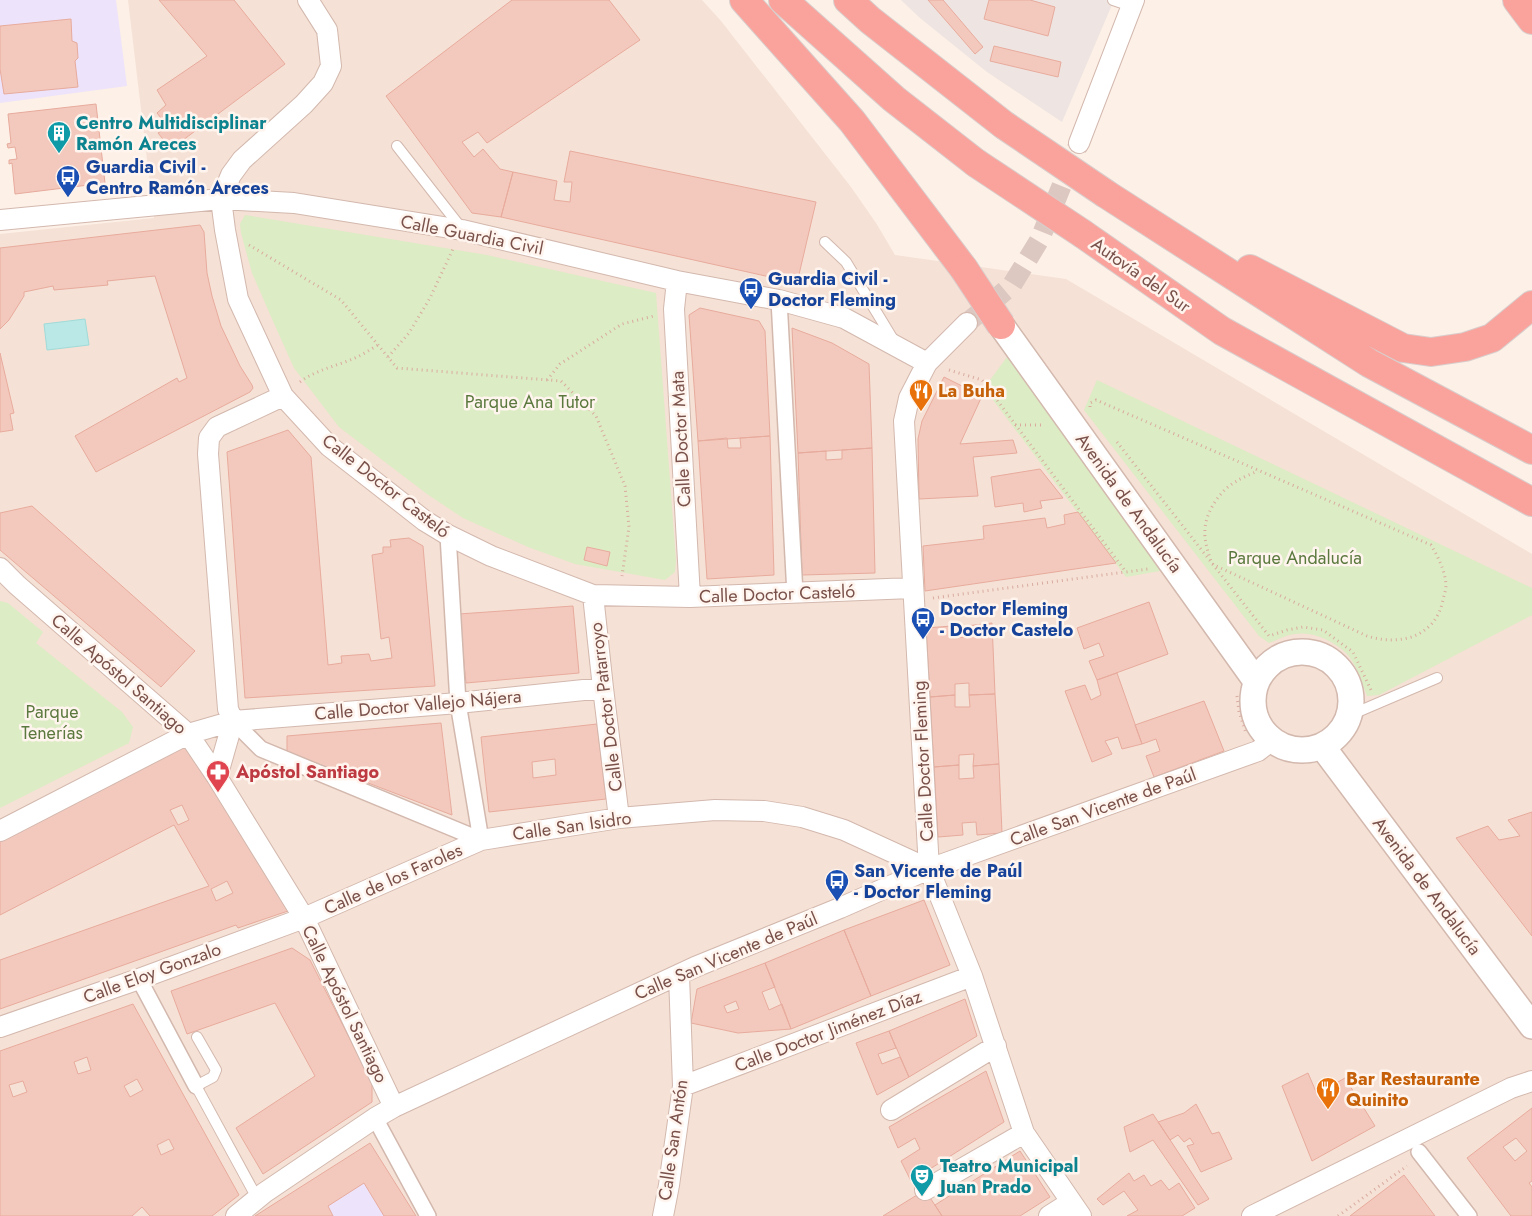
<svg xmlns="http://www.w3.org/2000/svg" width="1532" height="1216" viewBox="0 0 1532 1216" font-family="Jost,sans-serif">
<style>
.residential{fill:#f5e1d5}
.industrial{fill:#eee4e1}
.education{fill:#ede3fa}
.green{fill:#dcecc4}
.water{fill:#bae8e6;stroke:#a0dbd9}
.building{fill:#f4c9bd;stroke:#e7ab9d;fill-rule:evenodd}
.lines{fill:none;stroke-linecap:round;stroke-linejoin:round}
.minor-tunnel{stroke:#dcc8c0;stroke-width:20;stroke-dasharray:20 10;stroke-linecap:butt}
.service-casing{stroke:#d3b8ae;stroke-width:12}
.pedestrian-casing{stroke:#d3b8ae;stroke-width:18}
.minor-casing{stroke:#d3b8ae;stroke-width:22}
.tertiary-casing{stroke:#d3b8ae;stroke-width:28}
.motorway-casing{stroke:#d9cecc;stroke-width:30}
.path{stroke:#d9aba0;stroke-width:3;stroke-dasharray:1 4;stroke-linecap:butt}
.service{stroke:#fff;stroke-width:10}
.pedestrian{stroke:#fff;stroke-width:15}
.minor{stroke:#fff;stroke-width:20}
.tertiary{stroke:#fff;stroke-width:25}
.motorway{stroke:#faa29c;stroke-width:28}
.motorway-bridge-casing{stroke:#d9cecc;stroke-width:30;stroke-linecap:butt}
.motorway-bridge{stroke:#faa29c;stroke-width:28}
.labels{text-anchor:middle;stroke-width:5;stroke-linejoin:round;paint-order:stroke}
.culture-label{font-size:18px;font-weight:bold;fill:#0d838f;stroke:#fff5ee;text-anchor:start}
.transit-label{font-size:18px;font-weight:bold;fill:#164399;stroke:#fff5ee;text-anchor:start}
.street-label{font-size:18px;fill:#79514a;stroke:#fff5ee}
.food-label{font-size:18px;font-weight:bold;fill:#c56008;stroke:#fff5ee;text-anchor:start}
.park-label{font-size:18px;fill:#5b793e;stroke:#fff5ee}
.health-label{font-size:18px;font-weight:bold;fill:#be3a42;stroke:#fff5ee;text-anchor:start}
</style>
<rect width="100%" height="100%" fill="#fdf0e7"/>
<path class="residential" d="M128,0h574l19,21 130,166 25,36 19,32 171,24 466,275v662h-1532v-982l154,-16z"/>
<path class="industrial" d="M901,0h213l-52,122 -75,-50 -67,-54z"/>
<path class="education" d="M0,0h116l11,86 -127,17z
M370,1143l46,73h-161l34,-21z"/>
<path class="green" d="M245,215l242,40 169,38 20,268 -1,11 -10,8 -90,-16 -47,-17 -65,-29 -36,-24 -88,-67 -45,-59 -22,-49 -20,-46 -11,-40 -1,-9z
M1010,353l161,216 -45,8 -142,-189z
M1097,380l435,208v27l-153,80 -12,1c-5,-13 -10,-31 -20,-42 -13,-13 -34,-23 -52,-20 -9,1 -18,6 -26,9l-10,-7 -175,-226z
M0,601l8,2 35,29 -7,11 86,69 11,15 -4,16 -129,65z"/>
<path class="water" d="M85,319l4,26 -42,5 -3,-26z"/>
<path class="building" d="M159,0h75l51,64 -114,85 -13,-16 10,-6 -11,-14 9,-8 -9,-15 50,-34z
M512,0h97l31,40 -153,103 -9,-11 -16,10 12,15 9,-8 17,20 13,3 -12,45 -29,-4 -86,-117z
M928,0h15l40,47 -8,7z
M989,0h41l25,7 -7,29 -64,-17z
M71,19l1,22 5,2 1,15 -3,3 3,26 -74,7 -4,-25v-43z
M994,46l67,16 -3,15 -68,-16z
M96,104l9,79 -90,11 -3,-31 -3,1v-4l8,-1 -2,-12 -7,1 -1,-4 4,-1 -3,-29z
M570,151l246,51 -19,81 -296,-66 12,-45 44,9 -3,19 16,2 2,-20h-8z
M200,225l4,7 3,41 5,23 9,30 19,40 12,19 1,3 -3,4 -154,80 -21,-36 102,-58 2,4 8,-4 -32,-102 -48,5 1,4 -54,5 -1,-4 -29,6v4l-15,24 -9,9v-81z
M700,308l59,13 6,10 5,105 -72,5 -9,-126z
M792,328l40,15 37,21 3,84 -74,5z
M0,353l14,60 -4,1 3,16 -13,2z
M944,377l38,19 -22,48 53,-4 4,13 -44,4 5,39 -59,3 -1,-60 4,-18z
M288,430l23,27 17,208 14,-2 -1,-7 28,-2 2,7 21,-3 -3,-21 -8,2 -9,-84 11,-2v-6h8l-1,-7 19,-2 14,8 12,140 -190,12 -18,-246z
M770,436l4,139 -67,4 -9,-138 29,-3 1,10h13l-1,-10z
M872,448l3,125 -73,2 -4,-122 28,-2v9l16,-1v-9z
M1040,469l23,29 -23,3 2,7 -18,4 -1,-9 -28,4 -4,-30z
M32,506l163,145 -34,36 -161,-137v-37z
M1078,512l38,51 -191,28 -2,-45 61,-7 -1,-13 62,-8 2,10 18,-4 -1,-9z
M587,547l23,5 -3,14 -23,-6z
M1149,602l19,52 -71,26 -8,-19 15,-5 -5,-13 -15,6 -7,-21z
M573,606l6,67 -113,10 -7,-69z
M992,623l3,71 -26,1v-12l-14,1v11l-25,2 -4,-69 26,-2v12l15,-1 -1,-11z
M1117,673l25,71 -20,5 -4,-12 -13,4 7,13 -20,8 -27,-71 20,-6 6,15 10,-5 -4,-15z
M995,694l4,70 -26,2 1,-12 -15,1v10l-25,2 -4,-70 25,-2v12h15l-1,-12z
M1204,701l20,50 -70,26 -8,-21 14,-5 -4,-12 -14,5 -7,-19z
M441,723l11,92 -165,-63v-16z
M597,724l9,75 -117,13 -8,-75zM555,759l1,16 -23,3 -1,-16z
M186,742l102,169 -50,17 -2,-3 -236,84v-49l209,-74 -35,-61 -174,90v-75zM182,805l7,15 -11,5 -8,-15zM227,881l6,12 -17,8 -5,-12z
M999,764l3,69 -25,2 -1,-13 -14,1 1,12 -25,2 -4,-70 25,-2v14l15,-1 -1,-12z
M1532,812v124l-76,-98 32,-12 11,14 21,-4 -12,-16z
M924,900l26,65 -79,31 -27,-66z
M844,930l27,66 -80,33 -26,-66z
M292,948l18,12 62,123v19l-109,72 -27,-46 79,-52 -40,-73 -88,31 -16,-43z
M765,963l10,24 -13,5 7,18 13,-6 9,25 -53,4 -47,-10 6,-34zM736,1001l3,8 -12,4 -3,-7z
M965,999l12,37 -68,41 -20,-46z
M133,1004l106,191 -27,21h-62l-8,-9 -10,9h-132v-165zM87,1057l4,13 -13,4 -4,-12zM137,1079l6,11 -13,7 -6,-11zM23,1081l4,11 -14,5 -4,-12zM169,1139l5,10 -13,6 -4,-10z
M889,1031l7,17 -18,6 4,10 18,-7 9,20 -32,18 -21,-52z
M986,1071l18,51 -93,59 -10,-20 19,-12 -5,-11 -17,10 -9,-21z
M1308,1073l9,21 28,-16 30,48 -63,35 -30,-75z
M1196,1104l16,30 7,-2 13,27 -31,13 -14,-26 7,-2 -4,-6 -6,4 -6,-7 -8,5 -12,-18 26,-9z
M1532,1108v73l-3,2 3,4v29h-21l-44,-58zM1516,1138l11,13 -12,10 -12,-14z
M1153,1114l56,85 -11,6 -45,-65 -23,12 -6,-25z
M370,1143l46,73h-32l-20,-33 -36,23 5,10h-78z
M1020,1151l30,46 -30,19h-78l-7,-11z
M1129,1173l5,8 10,-6 7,11 10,-6 8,10 10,-7 16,25 -13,8h-55l11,-6 -14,-19 -21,14 -6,-6z
M1404,1175l31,41h-85z
M925,1190l17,26h-59z"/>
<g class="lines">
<path class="minor-tunnel" d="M967,323l45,-38 28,-46 39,-96"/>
<g class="service-casing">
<path id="service" d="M1113,0l18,6
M397,146l65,83
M825,242l21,20 48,79
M1346,722l9,-9 82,-35
M197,1037l19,33 -3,7 -17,9 61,112"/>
</g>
<g class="pedestrian-casing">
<path id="pedestrian" d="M779,300l16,294
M448,535l10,168 23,137
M233,721l28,28 220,91
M139,979l57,107
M375,1118l53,98
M1419,1152l50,64"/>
</g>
<g class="minor-casing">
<path id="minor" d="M308,0l19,30 4,36 -8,17 -19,21 -62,56 -11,15 -10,24 4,31 13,69 45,97 46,50 96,75 23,14 43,21 102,39 97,2 222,-9
M1079,143l55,-143
M0,220l221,-21 73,4 168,27 215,51 102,19 65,18 83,45
M677,281l-3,28 16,288
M967,323l-40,40 -18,35 -5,23 25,448 43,107 52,157 57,83
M0,568l17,17 171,149 29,43 87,141 90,189
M593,595l10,93 16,130
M217,777l16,-56 -5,-12 -20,-255 1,-16 8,-11 66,-31
M0,831l188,-97 45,-13 225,-18 145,-15
M0,1027l139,-48 165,-61 177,-78 138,-22 96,-8 49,1 38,6 42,13 85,39
M683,1086l289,-110
M891,1110l105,-64
M925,1190l99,-57
M236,1216l28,-23 111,-75 19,-11 301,-140 145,-59 89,-39 329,-118 14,-11
M663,1216l6,-31 14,-99 -4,-111
M1049,1216l22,-14
M1252,1216l259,-128 21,-7"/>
</g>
<g class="tertiary-casing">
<path id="tertiary" d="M1001,325l255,356
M1253 701a49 49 0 1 1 98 0a49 49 0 1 1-98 0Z
M1322,746l210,280"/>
</g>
<g class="motorway-casing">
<path id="motorway" d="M744,0l108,121 112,148
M783,0l111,99 82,64
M848,0l22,20 134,105
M1517,0l15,20
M1106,194l263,169 163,87
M1083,234l139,97 310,171
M1250,269l153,79 28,4 34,-5 27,-9 40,-33"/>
</g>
<path class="path" d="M249,245l92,55 56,68 164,13 35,35 29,70 4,41 -7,49
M388,357l21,-24 21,-35 23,-49
M949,370l33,10 144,192 22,-3
M547,380l13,-16 62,-40 32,-8
M300,382c17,-13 38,-16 57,-25 7,-3 14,-8 21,-12
M1090,407v-4l6,-3 335,145c7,12 14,25 15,40 0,5 -2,10 -3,15 -8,38 -44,46 -76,36l-155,-72c-4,-12 -8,-23 -7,-35 1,-18 16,-40 32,-48 6,-4 14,-7 21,-10
M1015,425h29
M1117,442l152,194 18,-6 16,-3 20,3 30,22 18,38
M933,598l192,-26
M1237,696l2,16 7,21
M1338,1216l69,-50"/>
<use href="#service" class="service"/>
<use href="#pedestrian" class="pedestrian"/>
<use href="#minor" class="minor"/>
<use href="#tertiary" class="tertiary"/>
<use href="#motorway" class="motorway"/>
<g class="motorway-bridge-casing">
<path id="motorway-bridge" d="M1004,125l102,69
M976,163l107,71
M964,269l37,56"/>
</g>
<use href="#motorway-bridge" class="motorway-bridge"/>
</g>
<defs>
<g id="building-pin" transform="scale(1.25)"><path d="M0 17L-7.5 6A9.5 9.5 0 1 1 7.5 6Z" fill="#0f9aa8" stroke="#fff5ee"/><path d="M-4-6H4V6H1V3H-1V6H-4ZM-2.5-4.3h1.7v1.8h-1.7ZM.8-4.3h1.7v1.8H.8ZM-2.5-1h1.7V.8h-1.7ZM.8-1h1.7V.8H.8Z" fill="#fff"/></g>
<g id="bus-pin" transform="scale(1.25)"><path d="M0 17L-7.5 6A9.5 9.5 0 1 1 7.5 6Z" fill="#1a4fb4" stroke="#fff5ee"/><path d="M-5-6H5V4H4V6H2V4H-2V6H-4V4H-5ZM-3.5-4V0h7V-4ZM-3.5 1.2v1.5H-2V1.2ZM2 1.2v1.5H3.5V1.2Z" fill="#fff"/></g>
<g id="restaurant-pin" transform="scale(1.25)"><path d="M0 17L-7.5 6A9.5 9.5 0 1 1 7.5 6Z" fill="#e8710a" stroke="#fff5ee"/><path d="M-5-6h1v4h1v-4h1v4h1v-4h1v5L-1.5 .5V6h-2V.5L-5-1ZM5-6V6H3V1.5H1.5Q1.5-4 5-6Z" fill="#fff"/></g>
<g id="pharmacy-pin" transform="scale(1.25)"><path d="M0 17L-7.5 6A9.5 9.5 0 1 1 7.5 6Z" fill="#e0444e" stroke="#fff5ee"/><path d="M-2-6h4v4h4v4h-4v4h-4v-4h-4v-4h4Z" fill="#fff"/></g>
<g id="theatre-pin" transform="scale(1.25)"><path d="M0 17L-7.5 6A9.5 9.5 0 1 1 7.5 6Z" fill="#0f9aa8" stroke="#fff5ee"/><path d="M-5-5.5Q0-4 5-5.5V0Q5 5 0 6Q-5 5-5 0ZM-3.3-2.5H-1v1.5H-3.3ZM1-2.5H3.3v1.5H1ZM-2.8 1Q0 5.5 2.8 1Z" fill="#fff"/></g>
</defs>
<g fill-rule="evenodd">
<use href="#building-pin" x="59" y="133"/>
<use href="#bus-pin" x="68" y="177"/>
<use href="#bus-pin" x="751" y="289"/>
<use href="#restaurant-pin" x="921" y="391"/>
<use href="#bus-pin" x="923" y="619"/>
<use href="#pharmacy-pin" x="218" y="772"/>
<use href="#bus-pin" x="837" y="881"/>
<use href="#restaurant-pin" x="1328" y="1089"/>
<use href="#theatre-pin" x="922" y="1176"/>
</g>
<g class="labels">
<g class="culture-label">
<text x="76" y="129">Centro Multidisciplinar<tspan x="76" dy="21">Ramón Areces</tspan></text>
<text x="940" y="1172">Teatro Municipal<tspan x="940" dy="21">Juan Prado</tspan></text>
</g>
<g class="transit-label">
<text x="86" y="173">Guardia Civil -<tspan x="86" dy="21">Centro Ramón Areces</tspan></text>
<text x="768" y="285">Guardia Civil -<tspan x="768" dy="21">Doctor Fleming</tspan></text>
<text x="940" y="615">Doctor Fleming<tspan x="940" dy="21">- Doctor Castelo</tspan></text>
<text x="854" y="877">San Vicente de Paúl<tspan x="854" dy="21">- Doctor Fleming</tspan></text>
</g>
<g class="street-label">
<text transform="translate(472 235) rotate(11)" y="6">Calle Guardia Civil</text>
<text transform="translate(1141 275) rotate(35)" y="6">Autovía del Sur</text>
<text transform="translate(681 439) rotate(-93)" y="6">Calle Doctor Mata</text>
<text transform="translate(386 486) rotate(38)" y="6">Calle Doctor Casteló</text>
<text transform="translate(1129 503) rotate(54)" y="6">Avenida de Andalucía</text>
<text transform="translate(777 594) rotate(-2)" y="6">Calle Doctor Casteló</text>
<text transform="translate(119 674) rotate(41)" y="6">Calle Apóstol Santiago</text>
<text transform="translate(418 705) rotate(-5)" y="6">Calle Doctor Vallejo Nájera</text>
<text transform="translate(606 707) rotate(-97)" y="6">Calle Doctor Patarroyo</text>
<text transform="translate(923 761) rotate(-93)" y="6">Calle Doctor Fleming</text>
<text transform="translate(1103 807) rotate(-20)" y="6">Calle San Vicente de Paúl</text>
<text transform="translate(572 826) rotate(-8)" y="6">Calle San Isidro</text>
<text transform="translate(393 879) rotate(-24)" y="6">Calle de los Faroles</text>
<text transform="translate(1427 886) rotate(53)" y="6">Avenida de Andalucía</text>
<text transform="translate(726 956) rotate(-23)" y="6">Calle San Vicente de Paúl</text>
<text transform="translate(152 973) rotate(-20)" y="6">Calle Eloy Gonzalo</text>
<text transform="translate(345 1004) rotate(64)" y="6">Calle Apóstol Santiago</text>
<text transform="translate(828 1031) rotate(-21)" y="6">Calle Doctor Jiménez Díaz</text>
<text transform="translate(673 1140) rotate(-82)" y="6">Calle San Antón</text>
</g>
<g class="food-label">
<text x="938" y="397">La Buha</text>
<text x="1346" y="1085">Bar Restaurante<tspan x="1346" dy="21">Quinito</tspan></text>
</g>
<g class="park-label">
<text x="530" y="408">Parque Ana Tutor</text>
<text x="1295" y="564">Parque Andalucía</text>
<text x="52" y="718">Parque<tspan x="52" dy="21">Tenerías</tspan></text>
</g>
<g class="health-label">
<text x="236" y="778">Apóstol Santiago</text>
</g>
</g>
</svg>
